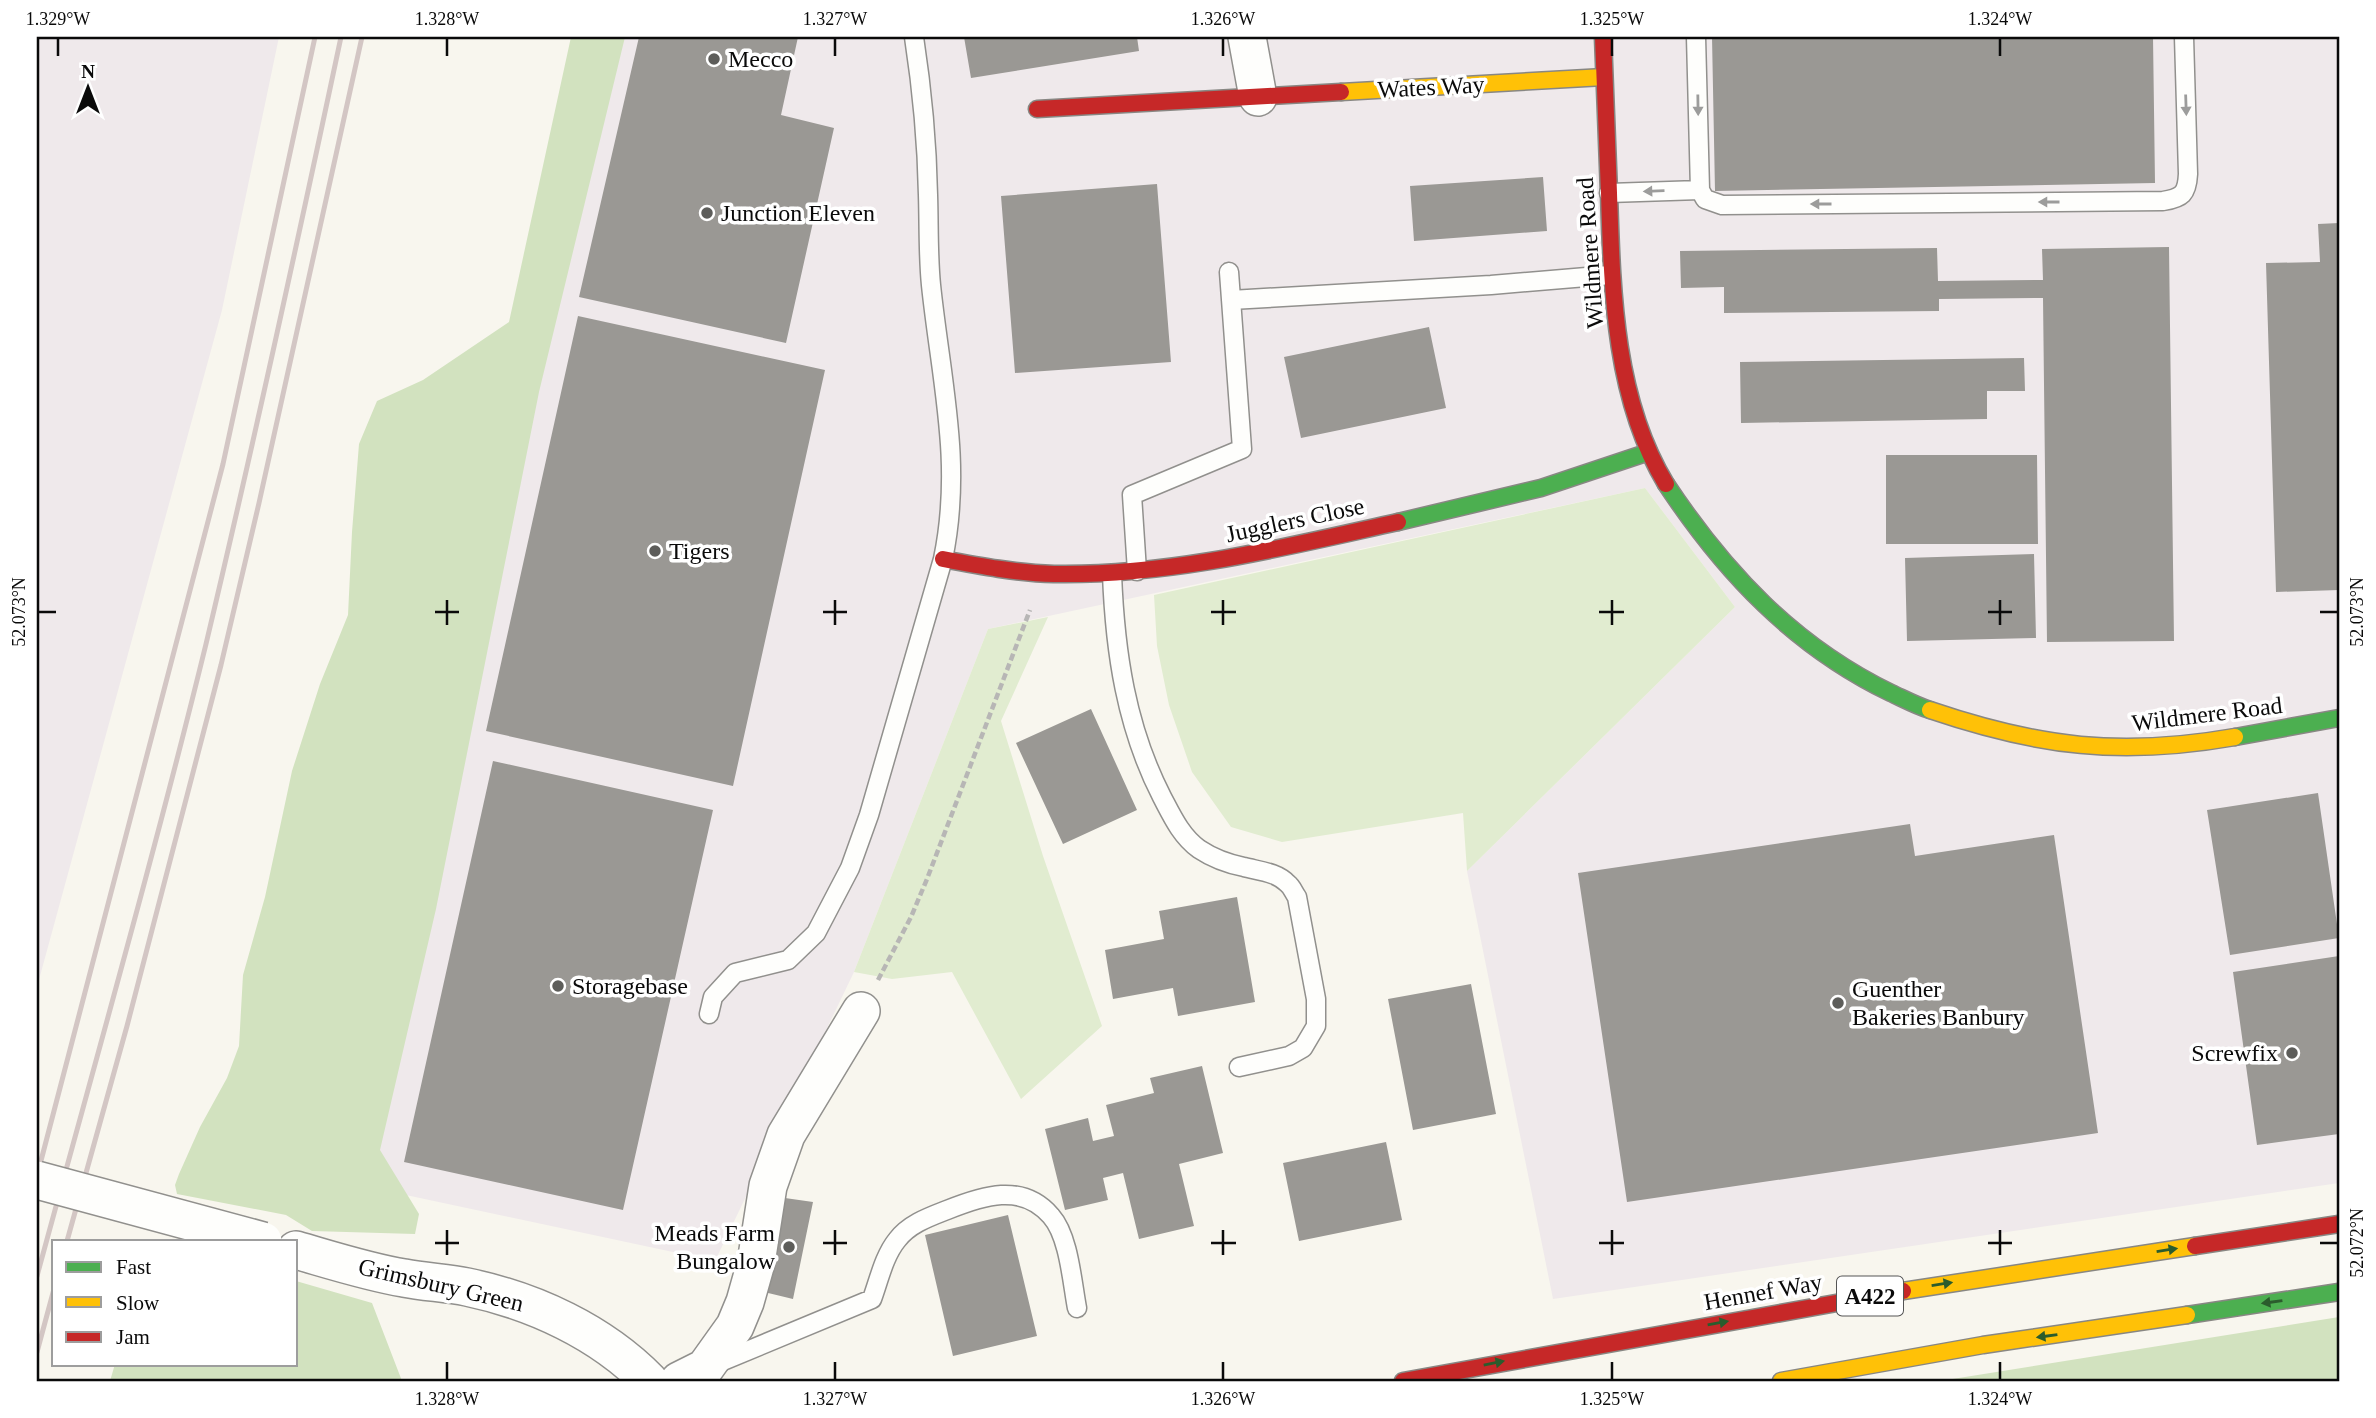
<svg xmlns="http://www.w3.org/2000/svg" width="2376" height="1418" viewBox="0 0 2376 1418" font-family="'Times New Roman',serif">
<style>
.industrial{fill:#efe9eb}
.green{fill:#e1ecd0}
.forest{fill:#d2e2bf}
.building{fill:#9a9894}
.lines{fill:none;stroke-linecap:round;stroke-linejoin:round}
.lane-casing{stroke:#91908d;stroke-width:21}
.street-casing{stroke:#91908d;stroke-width:40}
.fast-casing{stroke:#888783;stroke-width:19}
.slow-casing{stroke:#888783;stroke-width:19}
.jam-casing{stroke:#888783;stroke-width:19}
.path{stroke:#b7b6b5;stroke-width:4.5;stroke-dasharray:7 3.5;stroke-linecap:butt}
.lane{stroke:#fefefc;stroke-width:18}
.street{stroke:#fefefc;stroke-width:37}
.fast{stroke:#4caf50;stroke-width:16}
.slow{stroke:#ffc107;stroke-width:16}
.jam{stroke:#c62828;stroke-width:16}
.rail{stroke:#d3c6c4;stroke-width:5}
.street-bridge-casing{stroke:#91908d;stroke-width:40;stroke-linecap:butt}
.street-bridge{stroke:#fefefc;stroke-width:37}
.oneway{fill:#9c9c9b}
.oneway2{fill:#2b5c2d}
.ticks{fill:none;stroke:#0a0a0a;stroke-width:2.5}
.poi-dot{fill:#5d5d5a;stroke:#fff;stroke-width:2.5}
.labels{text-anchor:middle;stroke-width:7;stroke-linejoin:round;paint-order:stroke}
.shield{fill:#fff;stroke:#545454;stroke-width:2}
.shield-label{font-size:23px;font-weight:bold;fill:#0a0a0a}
.poi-label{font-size:24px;fill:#0a0a0a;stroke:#fff;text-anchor:start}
.street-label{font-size:24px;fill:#0a0a0a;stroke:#fff}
.neatline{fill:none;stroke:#0a0a0a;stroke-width:2.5}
.ticks-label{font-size:18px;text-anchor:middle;fill:#0a0a0a}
</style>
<rect width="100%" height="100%" fill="#f8f6ee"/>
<path class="industrial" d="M37,37h242l-57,273 -185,677z
M582,37h1757v1146l-786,116 -86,-428 268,-264 -90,-119 -657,141 -134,343 -139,289 -370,-79z"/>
<path class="green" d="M1645,488l90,119 -268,264 -4,-58 -181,29 -51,-15 -39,-55 -23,-67 -12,-59 -3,-51z
M1048,617l-47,104 42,135 59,170 -81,73 -69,-127 -60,7 -38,-7 134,-343z"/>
<path class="forest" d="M571,37h54l-86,355 -103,517 -56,241 39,64 -4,20 -103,-3 -26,-16 -109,-21 -2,-9 4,-11 21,-47 27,-49 12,-32 4,-71 22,-78 27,-126 28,-87 28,-69 4,-83 7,-88 18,-43 46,-21 86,-58z
M296,1281l76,22 30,78h-292l5,-17h181z
M2339,1317v64h-399z"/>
<path class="building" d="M639,37h159l-17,78 53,13 -48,215 -207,-46z
M964,37h173l2,14 -168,27z
M1712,37h441l2,146 -440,8z
M1543,177l4,54 -133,10 -4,-55z
M1157,184l14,178 -156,11 -14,-177z
M2339,223v367l-63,2 -10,-329 54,-1 -2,-38z
M2169,247l5,394 -127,1 -4,-344 -104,1v12l-215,2v-26l-43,1 -1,-37 257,-3 1,33 105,-1 -1,-31z
M578,316l247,54 -92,416 -247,-55z
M1429,327l17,81 -145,30 -17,-81z
M2024,358l1,33h-38v28l-246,4 -1,-61z
M1886,455h151l1,89h-152z
M2034,554l2,84 -129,3 -2,-83z
M1091,709l46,101 -74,34 -47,-101z
M493,761l220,49 -90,400 -219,-48z
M2318,793l21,145 -109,17 -23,-145z
M1910,824l5,32 139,-21 44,298 -471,69 -49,-329z
M1237,897l18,105 -77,14 -5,-28 -60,11 -8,-49 59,-11 -5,-28z
M2339,956v178l-82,11 -24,-173z
M1471,984l25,130 -83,16 -25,-131z
M1202,1066l21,87 -44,11 15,62 -55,13 -16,-66 -20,5 5,22 -43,10 -20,-81 43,-11 5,23 21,-5 -8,-31 48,-12 -4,-15z
M1386,1142l16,78 -103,21 -16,-78z
M785,1198l28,4 -20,97 -29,-7z
M1008,1215l29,121 -84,20 -28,-121z"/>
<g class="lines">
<g class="lane-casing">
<path id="lane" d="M1696,37l4,153 5,9 17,6 441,-4c19,-3 24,-7 25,-27l-4,-137
M1609,193l91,-3
M1231,300l260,-15 119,-10
M1137,571l-5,-76 110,-46 -13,-177
M1112,574c3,78 14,153 50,223 10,19 19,39 37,52 12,8 30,15 45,18 15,4 33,5 44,17 4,3 6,9 9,13l19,102v27l-13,22 -14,8 -50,11
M709,1014l4,-17 22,-24 53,-13 28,-27 34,-65 19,-53 74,-256c20,-96 -2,-178 -12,-274 -3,-30 -2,-60 -3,-90 -1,-53 -6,-106 -14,-158
M718,1363l154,-64c7,-19 12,-43 25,-59 12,-16 32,-23 50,-30 35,-14 75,-28 104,6 18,20 21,66 26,92"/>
</g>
<g class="street-casing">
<path id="street" d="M1247,37l11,60
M296,1250c35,10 72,22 108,28 21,4 43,5 63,9 67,14 134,45 182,94
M679,1381l26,-13 30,-42 10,-24 11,-39 12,-77 18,-51 75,-124"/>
</g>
<g class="fast-casing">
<path id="fast" d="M1666,484c59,89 128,162 225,209 13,6 26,13 39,17
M1398,522l143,-34 108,-36
M2235,737l104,-19
M2187,1315l152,-23"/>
</g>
<g class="slow-casing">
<path id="slow" d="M1341,92l263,-15
M1930,710c109,37 191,47 305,27
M1903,1291l292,-45
M1781,1381l202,-36 204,-30"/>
</g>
<g class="jam-casing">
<path id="jam" d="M1603,37c2,52 4,104 6,156 3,97 5,205 57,291
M1037,109l304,-17
M943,559c37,7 74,14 111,15 117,2 231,-27 344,-52
M2195,1246l144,-22
M1403,1381l500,-90"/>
</g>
<path class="path" d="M878,980l33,-63 16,-38 103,-269"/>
<use href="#lane" class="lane"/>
<use href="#street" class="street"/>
<use href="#fast" class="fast"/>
<use href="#slow" class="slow"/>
<use href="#jam" class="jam"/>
<path class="rail" d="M37,1176l186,-712 92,-427
M67,1241l60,-215 94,-361 38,-162 103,-466
M37,1276c57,-210 117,-420 169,-632 48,-202 92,-404 135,-607
M37,1352l17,-63"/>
<g class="street-bridge-casing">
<path id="street-bridge" d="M37,1180l226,61"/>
</g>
<use href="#street-bridge" class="street-bridge"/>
</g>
<defs><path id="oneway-solid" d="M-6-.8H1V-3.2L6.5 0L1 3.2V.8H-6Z" transform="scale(1.75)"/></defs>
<g class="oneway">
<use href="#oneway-solid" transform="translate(1698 105) rotate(89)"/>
<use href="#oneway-solid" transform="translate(2186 105) rotate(88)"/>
<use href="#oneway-solid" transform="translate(1654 191) rotate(178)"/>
<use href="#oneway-solid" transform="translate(2049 202) rotate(180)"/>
<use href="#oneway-solid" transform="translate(1821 204) rotate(180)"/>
</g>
<g class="oneway2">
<use href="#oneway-solid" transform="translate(2167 1250) rotate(-9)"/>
<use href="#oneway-solid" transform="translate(1942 1284) rotate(-9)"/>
<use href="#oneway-solid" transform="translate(2272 1302) rotate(172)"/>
<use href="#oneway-solid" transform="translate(1718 1323) rotate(-10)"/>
<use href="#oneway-solid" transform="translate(2047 1336) rotate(172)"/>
<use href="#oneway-solid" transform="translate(1494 1363) rotate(-11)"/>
</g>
<path class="ticks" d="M58,38v18M447,38v18M835,38v18M1223,38v18M1612,38v18M2000,38v18M447,600v25M835,600v25M1223,600v25M1612,600v25M2000,600v25M38,612h18M435,612h24M823,612h24M1211,612h25M1599,612h25M1988,612h24M2320,612h18M447,1230v25M835,1230v25M1223,1230v25M1612,1230v25M2000,1230v25M435,1243h24M823,1243h24M1211,1243h25M1599,1243h25M1988,1243h24M2320,1243h18M447,1362v18M835,1362v18M1223,1362v18M1612,1362v18M2000,1362v18"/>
<g class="poi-dot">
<circle cx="714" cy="59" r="7"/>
<circle cx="707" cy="213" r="7"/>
<circle cx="655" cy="551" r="7"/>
<circle cx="558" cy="986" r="7"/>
<circle cx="1838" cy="1003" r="7"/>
<circle cx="2292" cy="1053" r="7"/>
<circle cx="789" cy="1247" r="7"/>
</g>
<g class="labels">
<rect class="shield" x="1837" y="1276.5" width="66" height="39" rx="5"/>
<g class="shield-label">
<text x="1870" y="1304">A422</text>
</g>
<g class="poi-label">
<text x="728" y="67">Mecco</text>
<text x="721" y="221">Junction Eleven</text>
<text x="669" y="559">Tigers</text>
<text x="572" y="994">Storagebase</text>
<text x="1852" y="997">Guenther<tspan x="1852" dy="28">Bakeries Banbury</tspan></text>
<text x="2278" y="1061" text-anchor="end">Screwfix</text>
<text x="775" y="1241" text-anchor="end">Meads Farm<tspan x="775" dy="28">Bungalow</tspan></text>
</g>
<g class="street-label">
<text transform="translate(1431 87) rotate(-3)" y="8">Wates Way</text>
<text transform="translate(1590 253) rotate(-94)" y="8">Wildmere Road</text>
<text transform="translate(1295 520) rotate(-12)" y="8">Jugglers Close</text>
<text transform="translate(2207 714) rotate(-7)" y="8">Wildmere Road</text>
<text transform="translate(441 1285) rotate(13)" y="8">Grimsbury Green</text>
<text transform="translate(1763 1292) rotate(-10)" y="8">Hennef Way</text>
</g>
</g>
<rect width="2376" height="1418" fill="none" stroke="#ffffff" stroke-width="77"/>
<rect x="52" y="1240" width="245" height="126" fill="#ffffff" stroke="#9d9d9d" stroke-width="2"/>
<rect x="66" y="1262" width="35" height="10" fill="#4caf50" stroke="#9d9d9d" stroke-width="2"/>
<text x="116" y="1274" font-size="21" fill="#0a0a0a">Fast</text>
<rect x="66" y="1297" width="35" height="10" fill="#ffc107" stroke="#9d9d9d" stroke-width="2"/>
<text x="116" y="1310" font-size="21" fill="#0a0a0a">Slow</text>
<rect x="66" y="1332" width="35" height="10" fill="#c62828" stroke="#9d9d9d" stroke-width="2"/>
<text x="116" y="1344" font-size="21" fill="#0a0a0a">Jam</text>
<g transform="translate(88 88)" stroke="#ffffff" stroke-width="5" paint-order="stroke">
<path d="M0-5L12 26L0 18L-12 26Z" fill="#0a0a0a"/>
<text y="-10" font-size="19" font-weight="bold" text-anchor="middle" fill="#0a0a0a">N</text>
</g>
<rect x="38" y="38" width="2300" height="1342" class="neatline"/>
<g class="ticks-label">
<text x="58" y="25">1.329°W</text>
<text x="447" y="25">1.328°W</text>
<text x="835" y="25">1.327°W</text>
<text x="1223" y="25">1.326°W</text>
<text x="1612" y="25">1.325°W</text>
<text x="2000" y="25">1.324°W</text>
<text transform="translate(19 612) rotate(-90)" y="6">52.073°N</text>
<text transform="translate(2357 612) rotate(-90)" y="6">52.073°N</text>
<text transform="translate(2357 1243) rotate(-90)" y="6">52.072°N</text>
<text x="447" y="1405">1.328°W</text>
<text x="835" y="1405">1.327°W</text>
<text x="1223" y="1405">1.326°W</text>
<text x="1612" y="1405">1.325°W</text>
<text x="2000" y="1405">1.324°W</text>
</g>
</svg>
